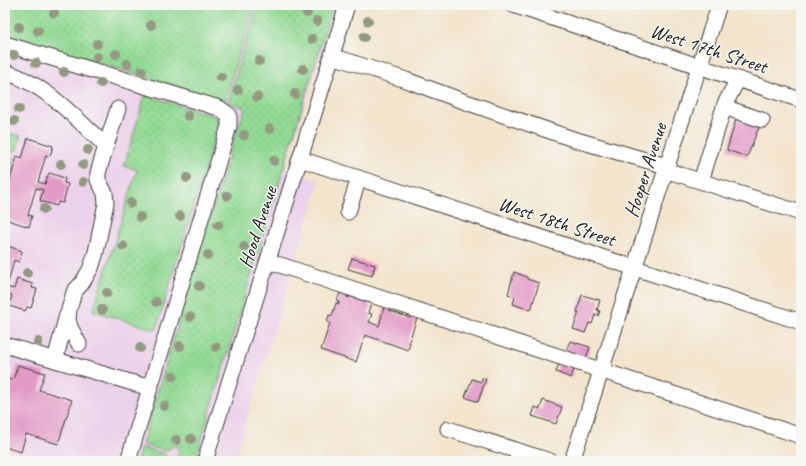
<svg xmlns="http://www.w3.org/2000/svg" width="806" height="466" viewBox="0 0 806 466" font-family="Caveat,sans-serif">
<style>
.built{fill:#ecd1ea}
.grass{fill:url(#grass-dots);stroke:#587b58}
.building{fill:#e29bc7}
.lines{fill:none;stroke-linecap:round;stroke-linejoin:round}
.minor-casing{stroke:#3c3a36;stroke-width:17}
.minor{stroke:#fff;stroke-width:15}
.tree{fill:#949a82}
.labels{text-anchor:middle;stroke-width:3;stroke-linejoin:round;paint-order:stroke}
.street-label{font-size:20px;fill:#1c1c1c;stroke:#f6f6f2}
</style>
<defs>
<pattern id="grass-dots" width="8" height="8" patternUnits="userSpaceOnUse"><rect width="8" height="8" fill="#93da94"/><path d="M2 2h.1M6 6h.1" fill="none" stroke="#7eba7f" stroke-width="1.8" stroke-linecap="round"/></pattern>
</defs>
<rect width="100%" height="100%" fill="#f6f6f2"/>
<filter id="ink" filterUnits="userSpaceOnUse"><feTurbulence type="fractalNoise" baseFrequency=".025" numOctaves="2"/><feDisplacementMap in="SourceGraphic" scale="8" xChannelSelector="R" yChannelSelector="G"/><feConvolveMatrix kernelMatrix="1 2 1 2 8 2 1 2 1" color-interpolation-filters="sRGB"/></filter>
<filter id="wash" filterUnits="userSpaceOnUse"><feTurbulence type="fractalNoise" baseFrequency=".012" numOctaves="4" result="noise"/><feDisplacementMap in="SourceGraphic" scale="16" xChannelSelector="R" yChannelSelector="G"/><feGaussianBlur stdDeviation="0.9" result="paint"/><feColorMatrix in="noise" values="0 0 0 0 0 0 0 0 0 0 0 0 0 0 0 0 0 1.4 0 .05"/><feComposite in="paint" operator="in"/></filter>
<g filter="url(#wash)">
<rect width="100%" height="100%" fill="#f3e4cc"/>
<path class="built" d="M5,5h332l-52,163 35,13 -86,280h-229z"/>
<path class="grass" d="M5,5h249l-29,96 -219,-66 -1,-2z
M257,5h76l-138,456h-19l3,-11 -2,-4 -3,-1 -8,6 -24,-7 94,-312h1l8,-24 -17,-6z
M145,95l73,22 -3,4 4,1 -63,208 -63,-19 44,-141 -13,-4z
M5,132l16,4 -5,15h-3l-8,4z
M11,156l4,3 -10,30v-29z
M141,447l24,7 2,7h-30z"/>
<g id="blocks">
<path class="building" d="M736,119l23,8 -12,30 -20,-7z
M28,138l25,8 -3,10 -4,-1 -8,27 7,2 4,-11 16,5 -1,5 4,1 -5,19 -5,-1 -1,4 -17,-5 3,-11 -7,-2 -8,27 4,1 -3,11 -24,-8v-6l4,-14 -4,-2 12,-41 5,2z
M5,245l17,6 -3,11 -5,-2 -7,27 7,2 3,-10 16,5 -1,4 5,1 -6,19 -4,-1 -2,4 -16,-5 3,-11 -7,-2z
M352,258l23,7 -3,11 -24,-7z
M514,272l13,5v2l12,4 -8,27 -18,-6 2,-7 -7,-3z
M340,293l7,2v2l2,1v-2l15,5v2l1,-2 6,2 -3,10 4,1 -3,8 10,4 5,-19 6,2v2l20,7 1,-2 6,2 -8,24 1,1 -2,7 -43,-15 -9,27 -35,-12 9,-27 -3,-1 2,-7 3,1 4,-13 3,1v-2l-2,-1z
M582,295l18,5 -3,10 3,1 -2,5 -3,-1 -3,9 -3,-1 -4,10 -12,-4 6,-17h-2z
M570,341l20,6 -5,14 -20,-7z
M559,364l15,5 -3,9 -15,-6z
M18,365l27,8 -6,17 33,10 -14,44 -32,-10 -5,18 -16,-5v-68l8,1z
M482,378l4,1 -8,23 -13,-5 7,-18 9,3z
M543,400l19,7 -6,17 -24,-8 3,-9 5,2z"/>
</g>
</g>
<g filter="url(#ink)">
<use href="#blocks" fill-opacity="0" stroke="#3c3a36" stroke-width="1"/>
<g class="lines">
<g class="minor-casing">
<path id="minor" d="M513,5l288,95
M5,44l214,64 10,7v11l-101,335
M332,56l74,24 57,21 110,38 93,27
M5,72c41,12 70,46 101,74l-8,27v7l7,13 1,10 -10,49 -5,16 -9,15 -8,9 -5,18 -1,9 2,8 9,17
M724,107l38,13
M106,146l12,-37
M300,159l501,163
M665,170l136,43
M701,181l24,-77 13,-25
M348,212l11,-34
M268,261l533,175
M5,345l145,43
M55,360l12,-45
M448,429l102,32
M205,461c46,-152 97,-303 142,-456
M572,461l147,-456"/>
</g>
<use href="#minor" class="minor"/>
</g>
<g class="tree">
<circle cx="54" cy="13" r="5"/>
<circle cx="307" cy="13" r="5"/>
<circle cx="317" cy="21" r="5"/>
<circle cx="368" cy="21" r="5"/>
<circle cx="151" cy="25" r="5"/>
<circle cx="19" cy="27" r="5"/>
<circle cx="38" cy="31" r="5"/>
<circle cx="364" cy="37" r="5"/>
<circle cx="312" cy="39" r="5"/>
<circle cx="97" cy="44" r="5"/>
<circle cx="116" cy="54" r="5"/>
<circle cx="14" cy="55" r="5"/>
<circle cx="97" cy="57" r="5"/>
<circle cx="259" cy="61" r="5"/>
<circle cx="36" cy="63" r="5"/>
<circle cx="127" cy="64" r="5"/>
<circle cx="303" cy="69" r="5"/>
<circle cx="142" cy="71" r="5"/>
<circle cx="64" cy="72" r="5"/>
<circle cx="221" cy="77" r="5"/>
<circle cx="101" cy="83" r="5"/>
<circle cx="238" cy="90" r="5"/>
<circle cx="295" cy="94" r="5"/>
<circle cx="257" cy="97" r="5"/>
<circle cx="19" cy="109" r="5"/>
<circle cx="188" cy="116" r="5"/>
<circle cx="14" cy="121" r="5"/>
<circle cx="270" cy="129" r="5"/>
<circle cx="244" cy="135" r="5"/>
<circle cx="88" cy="150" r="5"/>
<circle cx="274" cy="161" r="5"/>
<circle cx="61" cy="164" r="5"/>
<circle cx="83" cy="165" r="5"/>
<circle cx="187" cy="178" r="5"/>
<circle cx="83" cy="182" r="5"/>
<circle cx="227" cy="196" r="5"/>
<circle cx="131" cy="203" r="5"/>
<circle cx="44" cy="209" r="5"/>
<circle cx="180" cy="216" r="5"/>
<circle cx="140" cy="217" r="5"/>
<circle cx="218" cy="225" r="5"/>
<circle cx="123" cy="246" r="5"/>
<circle cx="244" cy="247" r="5"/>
<circle cx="208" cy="255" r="5"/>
<circle cx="27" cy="273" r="5"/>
<circle cx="199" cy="286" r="5"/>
<circle cx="107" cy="293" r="5"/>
<circle cx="156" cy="302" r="5"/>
<circle cx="102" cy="310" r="5"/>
<circle cx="190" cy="317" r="5"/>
<circle cx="38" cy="342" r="5"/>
<circle cx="180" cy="346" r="5"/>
<circle cx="216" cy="347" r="5"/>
<circle cx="140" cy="348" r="5"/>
<circle cx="173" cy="376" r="5"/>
<circle cx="164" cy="406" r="5"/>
<circle cx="191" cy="439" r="5"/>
<circle cx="176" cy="440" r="5"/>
</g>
</g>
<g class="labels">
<g class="street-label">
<text transform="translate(709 48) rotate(18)" y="7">West 17th Street</text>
<text transform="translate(645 170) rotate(-72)" y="7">Hooper Avenue</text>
<text transform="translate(557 221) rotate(18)" y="7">West 18th Street</text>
<text transform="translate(257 227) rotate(-72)" y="7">Hood Avenue</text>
</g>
</g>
<rect width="806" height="466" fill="none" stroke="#f6f6f2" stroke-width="20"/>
</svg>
